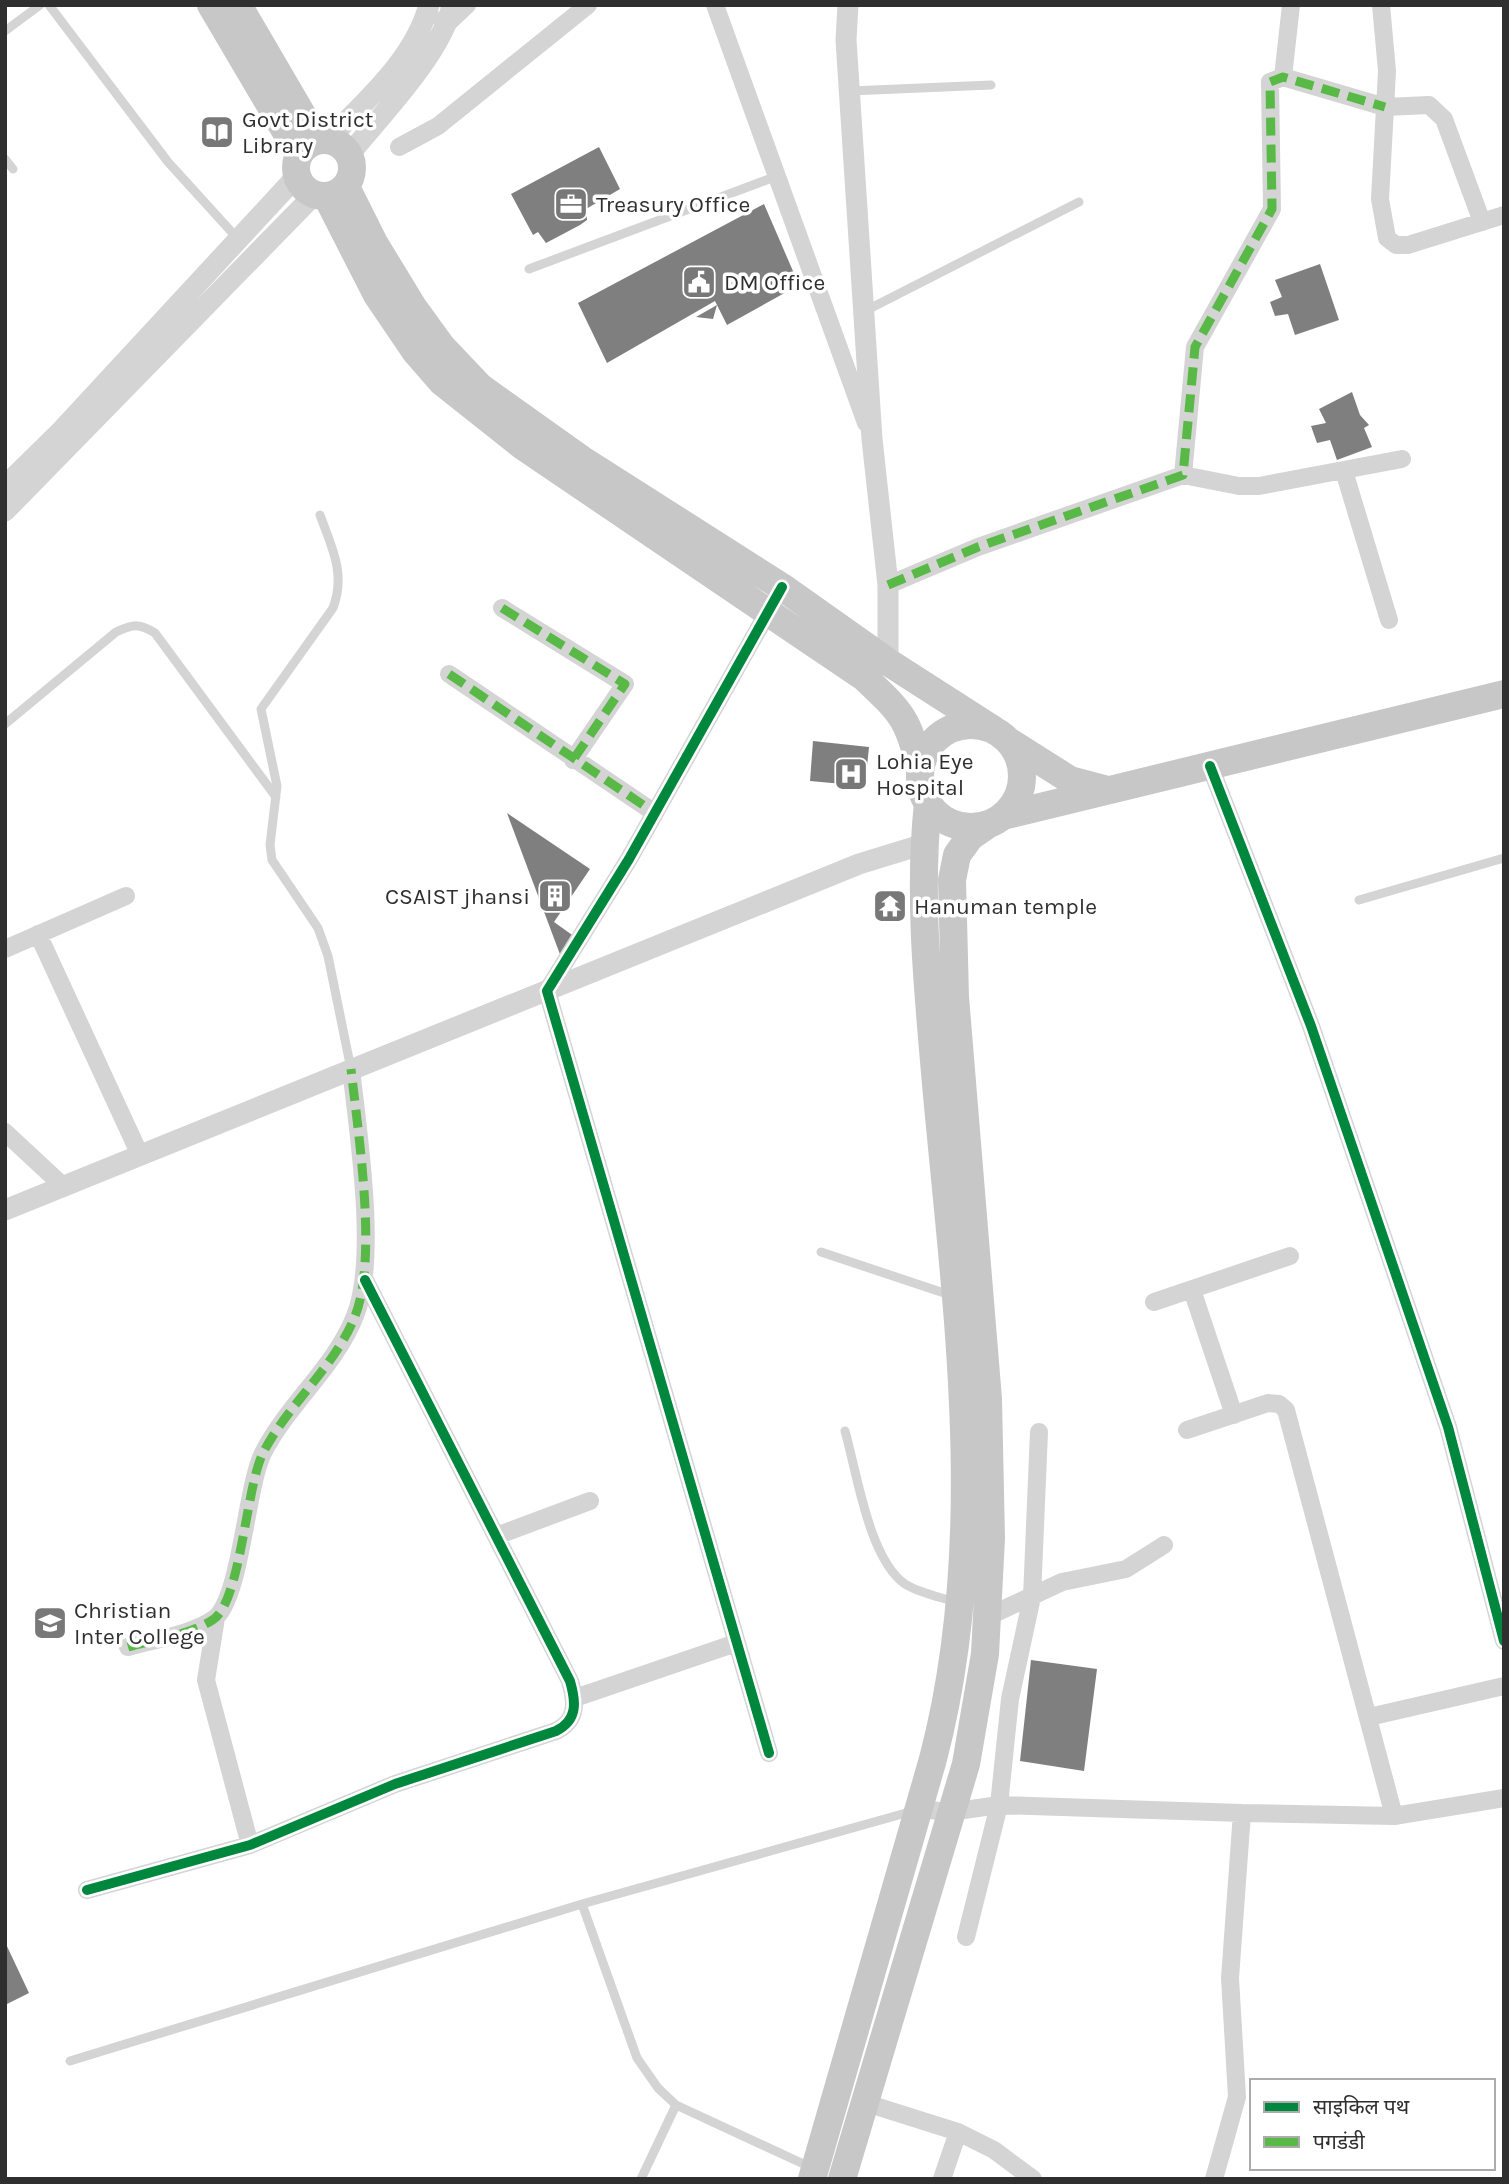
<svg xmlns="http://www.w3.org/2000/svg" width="1509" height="2184" viewBox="0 0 1509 2184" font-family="Karla,'Noto Sans Devanagari',sans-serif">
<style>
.building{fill:#7f7f7f}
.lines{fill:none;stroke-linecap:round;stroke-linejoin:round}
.service{stroke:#d4d4d4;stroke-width:9}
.minor{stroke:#d4d4d4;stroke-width:18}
.tertiary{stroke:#d4d4d4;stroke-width:21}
.primary{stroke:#c7c7c7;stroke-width:28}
.quiet{stroke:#58b947;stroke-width:9;stroke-dasharray:18 9;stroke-linecap:butt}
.cycleway-casing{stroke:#fff;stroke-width:15}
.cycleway{stroke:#00873e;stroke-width:10}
.labels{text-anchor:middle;stroke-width:7;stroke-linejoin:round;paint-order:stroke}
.poi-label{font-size:23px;fill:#2f2f2f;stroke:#fff;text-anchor:start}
</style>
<rect width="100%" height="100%" fill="#fff"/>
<path class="building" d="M599,147l21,42 -34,20 1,11 -7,5 -34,18 -8,-11 -5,3 -22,-41z
M764,204l35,81 -72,40 -12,-24 -108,62 -29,-60z
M1320,264l19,56 -44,15 -7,-21 -13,2 -5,-14 12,-5 -7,-17z
M717,305l-4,14 -17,-2z
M1352,392l8,23 9,10 -5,3 8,19 -35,13 -7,-20 -13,3 -6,-17 15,-3 -7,-14z
M813,741l56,6 -4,39 -55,-5z
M507,813l83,56 -36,53 21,15 -14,20z
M1031,1660l66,9 -13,102 -64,-10z
M5,1942l24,51 -24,12z"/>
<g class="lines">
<path class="service" d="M49,5l119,157 70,77
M5,31l35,-26
M850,91l141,-6
M5,159l8,10
M529,269l248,-93
M865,311l214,-109
M320,515c12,33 26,59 13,93l-72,101 16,77 -7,59 2,15 46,68 10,28 23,113
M5,724l111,-92c17,-8 23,-9 39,1l121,164
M1359,900l145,-42
M821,1252l129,43
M845,1431c12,42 24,128 60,153 14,9 35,13 51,18
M582,1904l55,154 21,30 18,17 134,62
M70,2061l512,-157 331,-93
M641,2179l35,-74"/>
<path class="minor" d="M715,5l151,418
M1381,5l6,66 -7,128 7,39 9,7h12l96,-30
M442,20l7,2 18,-17
M1283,77l8,-72
M399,147l39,-21 150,-121
M1344,471l45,149
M1183,475l12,-128 77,-138 -2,-127 13,-5 102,30 44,-2 15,14 38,103
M888,585l90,-38 205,-72 56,11h20l143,-27
M502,608l123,76 -52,76
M449,674l206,139
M1210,766l101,260 137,401 56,214
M38,934l102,221
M5,949l121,-53
M5,1132l58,54
M1192,1290l42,125
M1154,1302l136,-46
M1187,1430l81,-27 11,1 7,6 108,406
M496,1536l94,-35
M987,1617l75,-35 64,-13 38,-24
M216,1618l-10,62 44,165
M128,1647c27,-8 63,-12 86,-28 27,-20 32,-132 49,-166 25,-49 72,-86 92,-137 23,-57 3,-184 -4,-247
M575,1698l161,-55
M1369,1717l135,-31
M769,1753l-222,-762 82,-132 153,-272
M919,1809l31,3 49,-7 243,8 -12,165 7,119 -23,82
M1242,1813l152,3 110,-18
M87,1890l163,-45 145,-61 161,-53c22,-11 20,-29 14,-50l-205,-401
M966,1937l33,-132 11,-106 22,-102 7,-165
M866,2103l92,29 36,18 39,29
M942,2179l16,-47"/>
<path class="tertiary" d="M848,5l-2,35 26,399 16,146v77
M328,140c38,-40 86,-80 101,-135
M349,155c31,-39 94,-103 103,-150
M5,486l57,-56 234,-253
M5,511l309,-316
M5,1210l854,-346 65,-20"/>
<path class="primary" d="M211,5l88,149
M238,5l79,135
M296 168a28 28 0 1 1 56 0a28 28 0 1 1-56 0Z
M346,187l28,56 39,64 29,40 38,40 101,72 201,128 106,75 106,68
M327,197l50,98 38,56 27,31 82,65 341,231c36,34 45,42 55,93
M920 776a51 51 0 1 1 102 0a51 51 0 1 1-102 0Z
M1010,742l60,38 34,9
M1003,816l501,-122
M812,2179l121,-420c58,-221 23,-452 3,-675 -8,-93 -18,-189 -8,-281
M842,2179l124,-415 19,-110 6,-116 -3,-139 -33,-402 -3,-117 5,-25 13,-18 19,-13"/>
<path class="quiet" d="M888,585l90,-38 205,-72 12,-128 77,-138 -2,-127 13,-5 102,30
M502,608l123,76 -52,76
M449,674l206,139
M128,1647c27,-8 63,-12 86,-28 27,-20 32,-132 49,-166 25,-49 72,-86 92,-137 23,-57 3,-184 -4,-247"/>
<g class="cycleway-casing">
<path id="cycleway" d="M1210,766l101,260 137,401 56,214
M769,1753l-222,-762 82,-132 153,-272
M87,1890l163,-45 145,-61 161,-53c22,-11 20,-29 14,-50l-205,-401"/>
</g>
<use href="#cycleway" class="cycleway"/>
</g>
<defs>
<g id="library-square" transform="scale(1.75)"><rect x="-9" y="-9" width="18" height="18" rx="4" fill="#787878" stroke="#fff"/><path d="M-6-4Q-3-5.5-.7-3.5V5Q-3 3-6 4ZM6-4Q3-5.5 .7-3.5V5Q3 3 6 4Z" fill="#fff"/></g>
<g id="office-square" transform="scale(1.75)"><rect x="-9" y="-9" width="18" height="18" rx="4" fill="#787878" stroke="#fff"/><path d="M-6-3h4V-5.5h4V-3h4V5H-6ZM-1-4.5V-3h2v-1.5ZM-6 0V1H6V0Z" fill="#fff"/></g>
<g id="civic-square" transform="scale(1.75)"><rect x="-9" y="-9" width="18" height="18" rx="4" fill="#787878" stroke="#fff"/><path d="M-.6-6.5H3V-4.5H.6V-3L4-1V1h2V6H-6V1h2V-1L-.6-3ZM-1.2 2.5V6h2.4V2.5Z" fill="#fff"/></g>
<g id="hospital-square" transform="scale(1.75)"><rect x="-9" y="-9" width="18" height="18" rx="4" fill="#787878" stroke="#fff"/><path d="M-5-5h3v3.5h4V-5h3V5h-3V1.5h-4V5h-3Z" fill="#fff"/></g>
<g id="building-square" transform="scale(1.75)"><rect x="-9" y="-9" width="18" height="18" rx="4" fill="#787878" stroke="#fff"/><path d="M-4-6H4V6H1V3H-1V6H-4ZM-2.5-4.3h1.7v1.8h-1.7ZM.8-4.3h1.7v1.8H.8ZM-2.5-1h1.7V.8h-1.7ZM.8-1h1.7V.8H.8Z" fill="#fff"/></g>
<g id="temple-square" transform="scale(1.75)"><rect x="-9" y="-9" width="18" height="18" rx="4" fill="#787878" stroke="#fff"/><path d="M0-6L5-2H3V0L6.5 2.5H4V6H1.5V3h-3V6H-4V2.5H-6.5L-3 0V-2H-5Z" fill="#fff"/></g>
<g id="university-square" transform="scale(1.75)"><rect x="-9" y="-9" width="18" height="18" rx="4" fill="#787878" stroke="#fff"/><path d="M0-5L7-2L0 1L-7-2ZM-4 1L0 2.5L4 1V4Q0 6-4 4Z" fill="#fff"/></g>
</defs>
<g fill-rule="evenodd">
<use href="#library-square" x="217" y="132"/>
<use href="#office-square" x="571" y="204"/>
<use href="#civic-square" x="699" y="282"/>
<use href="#hospital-square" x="851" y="774"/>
<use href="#building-square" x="555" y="896"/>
<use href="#temple-square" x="890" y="906"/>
<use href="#university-square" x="50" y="1623"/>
</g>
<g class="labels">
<g class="poi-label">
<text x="242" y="127">Govt District<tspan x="242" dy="26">Library</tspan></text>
<text x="596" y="212">Treasury Office</text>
<text x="724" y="290">DM Office</text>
<text x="876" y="769">Lohia Eye<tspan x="876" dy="26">Hospital</tspan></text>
<text x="530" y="904" text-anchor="end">CSAIST jhansi</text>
<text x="914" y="914">Hanuman temple</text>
<text x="74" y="1618">Christian<tspan x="74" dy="26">Inter College</tspan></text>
</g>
</g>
<rect width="1509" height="2184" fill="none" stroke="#2f2f2f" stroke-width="14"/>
<rect x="1250" y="2079" width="245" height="91" fill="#ffffff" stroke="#acacac" stroke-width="2"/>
<rect x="1264" y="2102" width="35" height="10" fill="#00873e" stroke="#acacac" stroke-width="2"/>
<text x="1313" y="2114" font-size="21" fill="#2f2f2f">साइकिल पथ</text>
<rect x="1264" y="2137" width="35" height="10" fill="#58b947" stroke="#acacac" stroke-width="2"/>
<text x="1313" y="2149" font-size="21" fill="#2f2f2f">पगडंडी</text>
</svg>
